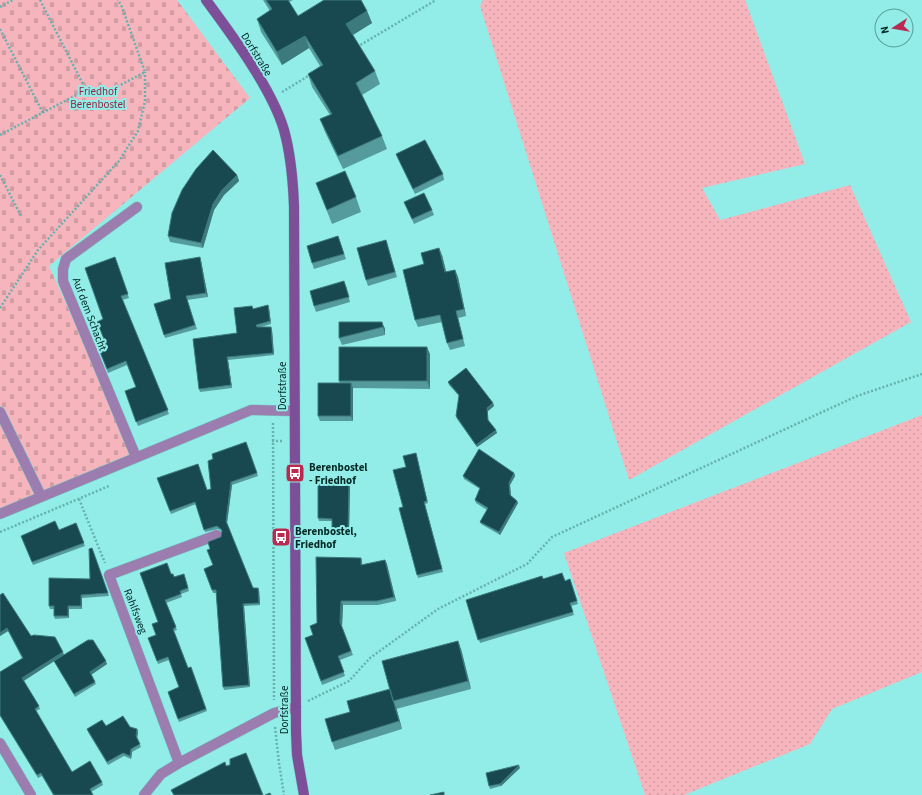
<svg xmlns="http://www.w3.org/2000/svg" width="922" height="795" viewBox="0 0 922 795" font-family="'Source Sans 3',sans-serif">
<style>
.green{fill:url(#green-dots)}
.cemetery{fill:url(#cemetery-stones)}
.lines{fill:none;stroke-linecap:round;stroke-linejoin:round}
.lane-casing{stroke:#78cac5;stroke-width:11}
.street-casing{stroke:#78cac5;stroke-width:11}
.secondary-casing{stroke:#78cac5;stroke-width:11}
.path{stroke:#66b1ad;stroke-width:2.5;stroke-dasharray:2 2;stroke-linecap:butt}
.lane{stroke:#9b7eaf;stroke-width:10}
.street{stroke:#9b7eaf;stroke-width:10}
.secondary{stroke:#7c4f98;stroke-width:10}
.wall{fill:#559a9c}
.shaded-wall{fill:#3d7a7e}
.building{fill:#184850;stroke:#3d7a7e}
.labels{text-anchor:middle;stroke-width:4;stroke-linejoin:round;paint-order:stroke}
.street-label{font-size:11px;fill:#002826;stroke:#92ede8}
.park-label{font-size:11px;fill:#92233f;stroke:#92ede8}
.poi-label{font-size:11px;font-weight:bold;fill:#002826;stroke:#92ede8;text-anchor:start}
</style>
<defs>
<pattern id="green-dots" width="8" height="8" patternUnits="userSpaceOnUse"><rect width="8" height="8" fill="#f6b5bd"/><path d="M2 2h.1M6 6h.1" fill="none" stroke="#d19ca2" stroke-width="1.8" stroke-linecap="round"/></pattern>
<pattern id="cemetery-stones" width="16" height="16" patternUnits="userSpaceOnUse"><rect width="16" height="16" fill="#f6b5bd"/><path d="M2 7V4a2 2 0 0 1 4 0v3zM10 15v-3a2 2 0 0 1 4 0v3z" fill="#d19ca2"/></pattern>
</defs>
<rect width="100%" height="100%" fill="#92ede8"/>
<path class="green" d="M483,0h262l60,164 -103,24 18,32 130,-35 61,137 -282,158 -149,-474z
M922,415v257l-90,37 -22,35 -126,51h-39l-81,-242z"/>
<path class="cemetery" d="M0,0h177l73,98 -201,168 87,191 -136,57z"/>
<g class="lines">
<g class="lane-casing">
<path id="lane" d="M0,412l41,84"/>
</g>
<g class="street-casing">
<path id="street" d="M136,457l-73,-176v-12l3,-10 71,-52
M0,514l251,-104 43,1
M0,743l31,52
M179,763l-70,-188 108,-40
M144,795l17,-21 18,-11 95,-50 22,-6"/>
</g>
<g class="secondary-casing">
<path id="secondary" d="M206,0c26,35 66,89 78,130 7,25 9,50 10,76l2,526 1,23 7,40"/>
</g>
<path class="path" d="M40,0l46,90
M0,7l13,-7
M0,29l43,84
M357,47l79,-47
M282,92l28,-17
M0,135l86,-45 14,6 45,-24 -23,-65 -4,-7
M0,175l21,41
M0,308l38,-58 81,-89 19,-30 7,-30v-29
M273,423l1,277
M272,441h10
M79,499l26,64
M0,532l109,-46
M308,701l41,-20 21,-23 68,-49 89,-45 25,-27 305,-141 65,-22
M275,727l4,36 5,32"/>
<use href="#lane" class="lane"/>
<use href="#street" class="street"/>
<use href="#secondary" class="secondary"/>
</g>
<path class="wall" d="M263,0h30l-4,2 9,14 69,-5 5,12 -19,12 22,36 5,13 -18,11 20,41 5,13 -44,20 -18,-37 -5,-13 10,-4 -18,-28 -4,-13 12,-8 -11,-18 -27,17 -21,-33 -4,-13 13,-8z
M396,154l47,20 1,6 -29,14 -17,-35z
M237,175l2,6 -15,14 -10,15 -11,38 -33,-6 -2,-6z
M316,183l40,14 5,15 -29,12z
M404,202l28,8 2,5 -20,9z
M338,236l8,23 -32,10 -2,-6z
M386,240l11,37 -29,9 -2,-6z
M442,255l4,17 9,-2 3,7 8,39 -8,2 7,28 -15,4 -3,-7 -5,-21 -24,5 -3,-7 9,-56z
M115,257l14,41 -7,2 47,114 -31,12 -13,-35 11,-4 -9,-22 -19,8 -10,-26 8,-3 -3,-25z
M201,261l7,36 -21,3 10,29 -32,9 -11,-34 17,-5z
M346,286l4,16 -34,10 -2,-6z
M268,305l1,3 2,16 -10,3h10l1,3 2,25 -46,5 4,28 -32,4 -1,-3 38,-56z
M382,322l3,7v6l-43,10 -3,-7z
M430,354v35l-77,-1v33h-33l-2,-5 22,-33 -1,-2z
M448,382l45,21 1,3 -6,5v10l9,12 -20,14 -20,-28 -1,-3 3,-20 -10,-11z
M246,442l12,34 -26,9 -5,38 26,65h5l1,2 1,15 -16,1 6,81 -26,3 -1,-3 -7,-94h-3l-9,-24 9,-4 -3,-16 11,-12 1,-6 -4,-2 -13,3 -9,-28 -25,10 -14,-36 50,12 4,-1 2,-30z
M416,453l12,50 -3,1 18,68 -25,6 -15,-71z
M514,473l1,3 -5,9 1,11 6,5 1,2 -18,32 -19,-11 -1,-2 7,-12 -11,-7 -1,-3 5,-11 -16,-10 -1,-3z
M349,481l1,3 -1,50h-16l-1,-3v-10h-13l-1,-3z
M76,523l9,23 -52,19 -12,-29 38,-6z
M92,548l17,48 -27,2v11h-13v9l-14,1 -1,-3v-7h-4l-1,-3 41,-27z
M361,558l1,4v3l23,-5 11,41 -18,4h-35l-1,21 11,29 -13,5 5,16 -23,9 -17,-47 8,-3 4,-12z
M171,574l3,3 10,-3 5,17 -8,3 1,3 -16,6 11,27 -3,1 14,37 3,-1 16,44 -28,11 -11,-30 11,-5 -10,-27 -11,4 -10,-26 8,-3 2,-13z
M542,576l1,2 22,3 5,-2 8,25 -7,2 3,9 -94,28 -14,-43z
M0,595l31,41 33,19 43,9 -16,10 5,10 -21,13 -21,-36 -30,20 15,25 1,3 -4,2 36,61 30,10 1,3 -12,7 2,3h-40l-11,-19 -4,2 -38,-62v-44l22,-14 -14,-27 -8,5z
M461,649l10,40 -75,20v-2l6,22 -67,21 -3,-8 18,-30z
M106,726l24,1 7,2 1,3 -1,6 4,9 -9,5 -1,7 -7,-3 -16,9 -20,-33 -1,-3z
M520,768l-19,18 -11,3 -1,-3z"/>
<path class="shaded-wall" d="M367,11l5,12 -21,13 -5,-12z
M305,36l4,12 -27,17 -5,-13z
M237,175l2,6 -15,14 -10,15 -11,38 -2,-5 12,-39 9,-14z
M439,248l3,7 6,24 -3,-7z
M200,257l1,4 7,36 -2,-4z
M455,270l3,7 8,39 -2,-7z
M268,305l1,3 2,16 -1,-3z
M382,322l3,7v6l-2,-8z
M271,327l1,3 2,25 -1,-2z
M427,347l3,7v35l-3,-8z
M227,357l1,3 4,28 -1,-3z
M351,383l2,5v33l-2,-5z
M493,403l1,3 -6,5v11v-2l-1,-12z
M496,430l1,3 -20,14 -1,-2z
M514,473l1,3 -5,9 1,13 -1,-3 -1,-12z
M349,481l1,3 -1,50 -1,-3z
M231,482l1,3 -5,38 -1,-2z
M517,501l1,2 -18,32 -1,-3z
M361,558l1,4v7l-1,-4z
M385,560l2,4 9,37 -2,-4z
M258,588l1,2 1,15 -1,-2z
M81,595l1,3v11l-1,-3z
M341,601l2,4 -1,21 -2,-4z
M243,604l1,2 6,81 -1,-2z
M68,606l1,3v9l-1,-2z
M7,628l1,3 -8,5v-3z
M458,641l3,8 10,40 -3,-8z
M63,652l1,3 -41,26 -1,-3z
M106,661l1,3 -16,11 -1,-3z
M393,701l3,6 6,22 -3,-8z
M137,729l1,3 -1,7 -1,-3z
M131,749l1,3 -1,7 -1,-3z
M519,765l1,3 -19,18 -1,-2z"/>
<path class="building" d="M266,0h22l10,16 26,-16h37l6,11 -21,13 29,47 -19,12 26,53 -44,20 -18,-37 12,-5 -24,-40 15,-9 -18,-29 -28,16 -20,-33 15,-10z
M425,140l18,34 -30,15 -17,-35z
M213,150l24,25 -15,15 -9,14 -12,39 -33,-7 4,-23 10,-23 14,-21z
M345,171l11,26 -29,13 -11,-27z
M424,193l8,17 -20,9 -8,-17z
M338,236l6,18 -32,9 -5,-17z
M386,240l9,32 -29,8 -9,-32z
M439,248l6,24 10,-2 9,39 -8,2 7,28 -16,4 -7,-28 -25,5 -12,-50 21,-6 -3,-11z
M115,257l13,37 -7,2 47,114 -32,12 -11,-31 11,-4 -10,-26 -19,8 -9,-22 8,-3 -9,-22 6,-3 -18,-51z
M200,257l6,36 -20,3 9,29 -31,10 -10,-31 17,-5 -6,-36z
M344,281l5,16 -35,9 -4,-15z
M268,305l2,16 -14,4 1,2h14l2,26 -46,4 4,28 -32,4 -6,-50 44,-6 -3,-25 18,-2 1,3z
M339,322h43l1,5 -44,11z
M339,347h88v34h-88z
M466,368l27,35 -6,5 1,12 8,10 -20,15 -20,-29 3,-21 -11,-13z
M318,383h33v33h-33z
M246,442l11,31 -26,9 -5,39 27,67h5l1,15 -16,1 6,81 -26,2 -7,-97h-4l-8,-21 9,-4 -6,-15 3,-1 -2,-7 13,-5 1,-7 -5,-4 -13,4 -9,-28 -25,9 -13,-33 41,-14 9,26 4,-1 -3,-28 5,-2 -1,-5z
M479,449l35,24 -5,10 1,12 7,6 -18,31 -19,-10 8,-14 -13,-8 5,-12 -17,-12z
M416,453l11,48 -3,1 18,67 -25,6 -18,-67 4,-1 -10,-37 13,-3 -3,-11z
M318,481h31l-1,50h-16v-12l-14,-1z
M55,521l4,9 17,-7 8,20 -52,19 -11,-26z
M92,548l16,45 -27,2v11h-13v10h-14v-10h-5v-28l41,1 -1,-30z
M316,557l45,1v7l24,-5 9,37 -17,4h-36l-1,21 11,29 -13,5 6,16 -23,9 -16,-43 8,-3 -3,-9 7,-3z
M167,563l4,11h2l1,3 10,-3 4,14 -8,3 1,3 -16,6 11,27 -3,2 15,39 3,-1 15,42 -28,10 -10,-27 11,-5 -11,-30 -11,4 -9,-23 8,-3 -4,-11 6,-2 -18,-49z
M562,573l3,8 5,-2 7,22 -7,2 3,9 -95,28 -12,-40 76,-24 1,3z
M3,593l28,43 3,-1 21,2 8,15 -41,26 17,28 -4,3 37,63 18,-11 12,21 -12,7 3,6h-39l-13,-22 -4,2 -37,-60v-43l23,-14 -16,-30 -7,5v-38z
M88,640h5l13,21 -16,11 5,10 -21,12 -20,-33z
M458,641l10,40 -75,20 -11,-40z
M390,689l9,32 -67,21 -7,-23 25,-7 -3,-11z
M123,716l7,11 7,2 -1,7 4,8 -9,5 -1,7 -7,-3 -16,9 -20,-33 15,-9 4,6z
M246,753l17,42h-89l-3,-5 54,-28 1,4 4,-1v-6z
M519,765l-19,19 -11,2 -3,-13z
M444,792v3h-14z
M270,793l1,2h-6z"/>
<defs>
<g id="bus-square" transform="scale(1)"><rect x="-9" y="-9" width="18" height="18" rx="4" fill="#ba294f" stroke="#92ede8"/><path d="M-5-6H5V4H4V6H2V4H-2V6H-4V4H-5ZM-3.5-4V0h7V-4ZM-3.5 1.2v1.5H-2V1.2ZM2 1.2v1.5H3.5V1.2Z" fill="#fff"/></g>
</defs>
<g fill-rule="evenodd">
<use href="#bus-square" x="295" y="473"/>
<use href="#bus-square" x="281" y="537"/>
</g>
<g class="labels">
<g class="street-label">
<text transform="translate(257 54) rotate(58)" y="4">Dorfstraße</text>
<text transform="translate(90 314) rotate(69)" y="4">Auf dem Schacht</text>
<text transform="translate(282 386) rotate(-90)" y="4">Dorfstraße</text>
<text transform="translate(136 611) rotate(69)" y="4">Rahlfsweg</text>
<text transform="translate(284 710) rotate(-90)" y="4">Dorfstraße</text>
</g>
<g class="park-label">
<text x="98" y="95">Friedhof<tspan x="98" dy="13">Berenbostel</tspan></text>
</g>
<g class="poi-label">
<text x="309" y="471">Berenbostel<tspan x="309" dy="13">- Friedhof</tspan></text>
<text x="295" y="535">Berenbostel,<tspan x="295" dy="13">Friedhof</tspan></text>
</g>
</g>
<g transform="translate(894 28) rotate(258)"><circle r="19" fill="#92ede8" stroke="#589e9a"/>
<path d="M0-3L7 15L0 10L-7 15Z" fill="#ba294f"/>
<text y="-6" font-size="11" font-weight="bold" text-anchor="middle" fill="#002826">N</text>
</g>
</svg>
